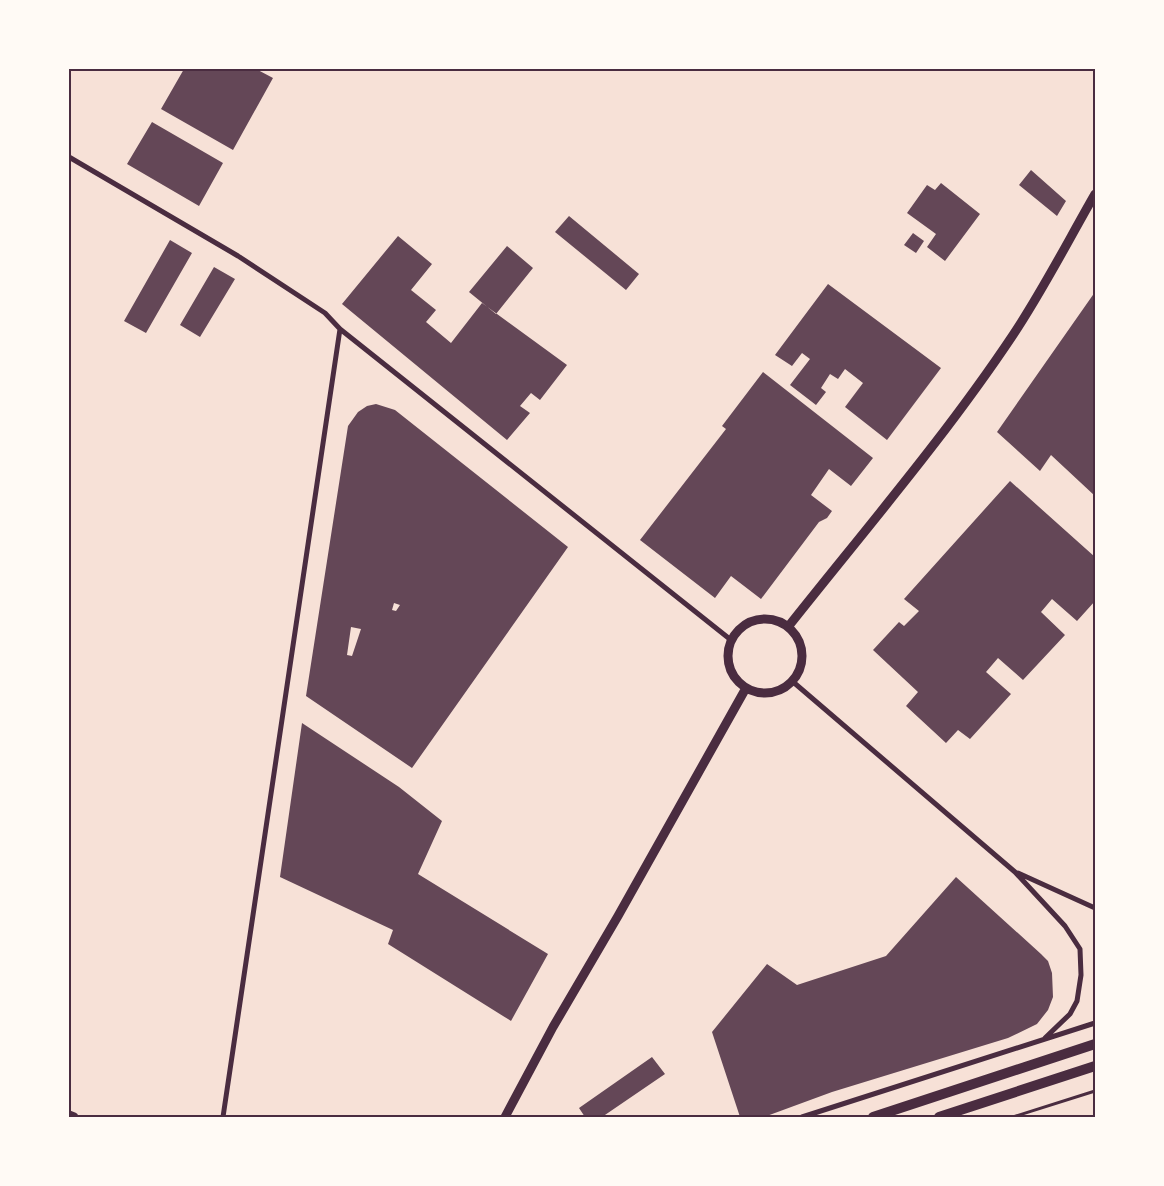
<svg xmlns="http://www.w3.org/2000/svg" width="1164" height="1186" viewBox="0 0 1164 1186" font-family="Lora,serif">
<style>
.building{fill:#644757;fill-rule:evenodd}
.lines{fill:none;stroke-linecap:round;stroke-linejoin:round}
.path{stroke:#4a2c40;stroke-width:3}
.minor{stroke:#4a2c40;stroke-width:5}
.tertiary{stroke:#4a2c40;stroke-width:9}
.secondary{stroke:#4a2c40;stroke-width:10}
.neatline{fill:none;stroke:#4a2c40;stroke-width:2}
</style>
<rect width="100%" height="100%" fill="#f7e1d7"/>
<path class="building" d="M184,69h72l17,9 -40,72 -72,-41z
M152,122l71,41 -24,43 -72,-42z
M1031,170l35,31 -9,15 -38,-31z
M941,183l39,31 -35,47 -18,-14 9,-13 -29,-21 20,-28 8,5z
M569,216l70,58 -13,16 -71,-58z
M913,233l11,8 -8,12 -12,-8z
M398,236l34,28 -21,26 25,20 -10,12 25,21 31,-40 85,62 -27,35 -9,-7 -11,13 10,7 -23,27 -165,-136z
M170,240l22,13 -46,80 -22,-12z
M507,246l26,22 -37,46 -27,-22z
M214,267l21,12 -35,58 -20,-12z
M828,284l113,84 -54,72 -42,-33 18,-24 -18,-14 -7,10 -8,-5 -9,14 5,4 -10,13 -26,-20 20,-26 -8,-6 -10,13 -17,-11z
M1095,292v204l-44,-41 -11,16 -43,-39z
M763,372l110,86 -22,28 -22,-17 -18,26 21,16 -5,7 -8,4 -58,77 -30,-23 -16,22 -75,-58 86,-111 -4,-3z
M376,404l19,6 173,137 -156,221 -106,-72 42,-270 10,-14 9,-6zM394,603l6,2 -4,6 -4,-1zM351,627l10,2 -9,27 -5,-1z
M1010,481l85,76v44l-18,20 -25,-22 -11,13 24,23 -42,45 -25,-22 -12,14 25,22 -41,45 -12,-9 -12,13 -40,-37 12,-14 -45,-42 26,-28 5,4 15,-15 -15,-12z
M302,723l97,64 43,34 -24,53 130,80 -37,67 -123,-77 5,-14 -113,-53z
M956,877l85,77 7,7 4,12 1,24 -5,13 -11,14 -29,14 -176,54 -68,25h-24l-28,-85 55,-68 30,21 89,-29z
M652,1057l13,17 -63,43h-17l-6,-9z"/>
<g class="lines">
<path class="path" d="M1013,1117l82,-26"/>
<path class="minor" d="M69,157l169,99 87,57 15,16 391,311
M792,681l223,191 50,54 15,23 1,26 -4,26 -7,13 -25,24
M1018,873l77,35
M223,1117l117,-788
M802,1117l293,-94"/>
<path class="tertiary" d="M728 656a37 37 0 1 1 74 0a37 37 0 1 1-74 0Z
M788,627c76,-96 157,-190 225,-292 30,-45 55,-94 82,-141
M69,1115l5,2
M505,1117l48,-90 65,-111 128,-228"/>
<path class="secondary" d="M873,1117l222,-73
M939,1117l156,-51"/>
</g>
<rect width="1164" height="1186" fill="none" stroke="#fffaf5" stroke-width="140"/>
<rect x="70" y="70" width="1024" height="1046" class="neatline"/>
</svg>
